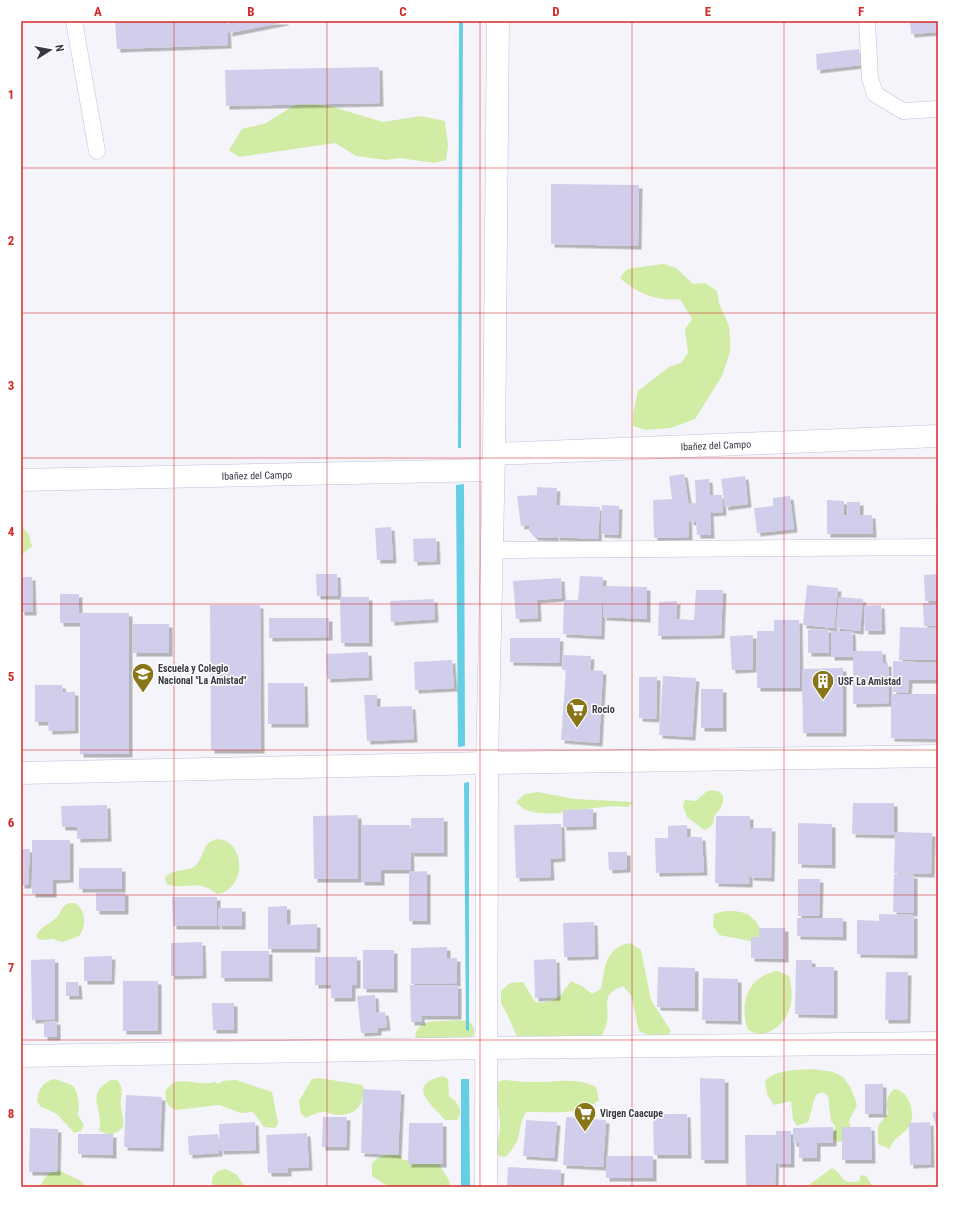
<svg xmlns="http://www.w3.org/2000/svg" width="959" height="1208" viewBox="0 0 959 1208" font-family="'Roboto Condensed',sans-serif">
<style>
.green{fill:#d0eca5}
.water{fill:#63cee4}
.building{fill:#d1ceec;filter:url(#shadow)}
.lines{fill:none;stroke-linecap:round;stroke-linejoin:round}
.lane-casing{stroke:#c1bedc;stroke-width:17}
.street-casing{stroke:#c1bedc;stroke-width:23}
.lane{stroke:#fff;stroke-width:16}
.street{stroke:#fff;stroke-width:22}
.grid{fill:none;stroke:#d62828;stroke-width:1;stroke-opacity:0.55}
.labels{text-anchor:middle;stroke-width:3;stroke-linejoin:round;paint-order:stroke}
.street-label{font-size:10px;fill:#393844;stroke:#fff}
.poi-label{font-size:10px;font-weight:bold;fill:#393844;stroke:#fff;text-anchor:start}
.neatline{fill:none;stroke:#d62828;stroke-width:1.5}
.grid-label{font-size:13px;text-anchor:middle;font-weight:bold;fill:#d62828}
</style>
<defs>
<filter id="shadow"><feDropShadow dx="3.5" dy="3.5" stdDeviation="0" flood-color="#0004"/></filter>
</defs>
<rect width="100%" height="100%" fill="#f5f4fb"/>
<path class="green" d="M306,103l27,4 50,15 38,-6 24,5 3,25 -2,14 -11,3 -36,-5 -13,2 -30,-4 -21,-13 -96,14 -10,-7 13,-21 24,-6 29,-18z
M663,264l13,4 17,16 12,-1 12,8 2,12 10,23 1,12v14l-8,24 -27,43 -24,9 -25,2 -13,-4v-12l5,-23 31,-24 12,-4 7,-10 -3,-24 7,-10 -12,-20c-22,3 -44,-6 -60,-21l7,-9z
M21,525l8,10 3,11 -11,9z
M712,790l6,1 5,4c1,10 -3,14 -9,21 0,8 -2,11 -10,14l-17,-13 -4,-11 2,-6 11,1 10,-9z
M538,792l36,7 59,3 -5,5c-33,-5 -73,14 -102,3 -4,-2 -7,-5 -10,-8l9,-8z
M218,839c28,2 29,51 -1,55 -4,-3 -8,-6 -12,-7 -13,-5 -25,3 -38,-3l-2,-6c8,-11 24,-5 32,-14 8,-10 5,-22 21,-25z
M69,903h6c11,8 12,22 4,33l-17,6 -9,-3 -12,1 -5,-3c3,-10 14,-13 21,-20 4,-5 5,-11 12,-14z
M725,911c21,-1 31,4 37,24l-12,6 -31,-6 -6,-9 1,-12z
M630,943l11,7 10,50 20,31 -8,10 -24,-10 -8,-36 -8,-9c-26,10 -11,21 -17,40 -2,6 -7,12 -9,17l-76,3 -14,-32 -6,-11v-12l9,-8 13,-1 12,20c22,2 24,-5 36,-21l11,5 10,8 9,-5c4,-22 4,-41 29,-46z
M777,971l12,5c5,19 4,38 -12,51 -5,4 -12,7 -17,7 -4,0 -9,-3 -12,-4 -9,-27 -1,-53 29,-59z
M456,1020l13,1c10,10 4,16 -3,25l-48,-4 -3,-7c6,-19 25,-12 41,-15z
M814,1069l19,3 10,5 8,11 6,17 -8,16 2,12 -7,8 -6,1 -5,-3 2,-13 -4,-5 -3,-25 -5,-4 -6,2c-5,8 -5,18 -9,28l-11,4 -4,-6 -2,-19 -17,4 -7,-11 -2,-13c10,-12 34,-11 49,-12z
M443,1076l5,3 1,17c9,6 15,15 8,24h-12c-16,-18 -39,-35 -2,-44z
M319,1078l43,7 3,6c-3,16 -10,24 -28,24 -4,0 -8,-3 -13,-3 -6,0 -13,3 -18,6l-5,-4 -2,-13 13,-22z
M55,1079l17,6 4,5 3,13 -1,12 6,10 -3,6 -7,2 -17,-19 -17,-8 -3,-5c1,-11 6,-20 18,-22z
M111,1080h6c9,10 2,16 4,28 2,14 8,21 -11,27l-11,-4c6,-21 -16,-36 12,-51z
M236,1080l36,12 6,31 -3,5 -11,-1 -11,-15 -12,1 -22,-8 -43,5c-9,-4 -12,-10 -10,-20l8,-8c13,-3 28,4 41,0l3,2 5,-3z
M506,1080c8,1 17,2 25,2 22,1 44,-6 65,5l3,13c-18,17 -51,11 -73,12 -5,8 -5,14 -7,22 -2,10 -7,16 -14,23l-6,-1c-6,-10 0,-16 1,-27 1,-13 -4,-33 -6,-47z
M894,1089c15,1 22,24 16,36 -5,9 -18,13 -20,24l-12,-5v-18l10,-13c-2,-10 -2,-16 6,-24z
M393,1154l6,1 4,5 35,3 11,17 1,7h-61l-17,-11v-13c7,-7 12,-8 21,-9z
M832,1168c14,8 6,17 28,13v-6l6,1 7,11h-67z
M226,1169l11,6 8,12h-31l-2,-3c-1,-9 5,-14 14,-15z
M58,1170l23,11 5,6h-46c4,-9 8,-16 18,-17z"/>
<path class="water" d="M459,21h4l-2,427h-3z
M464,484l1,262 -7,1 -2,-262z
M469,782v249l-3,-1 -2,-247z
M461,1079h8l1,108h-9z"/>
<path class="building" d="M115,21h112l1,24 -111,4z
M228,21h57v1l-56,11z
M910,21h28v11l-27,2z
M859,49l2,16 -44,5 -1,-16z
M379,67l1,36 -154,3 -1,-36z
M551,184l88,1 -1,61 -87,-2z
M684,474l4,25 1,38 -35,1 -1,-38 19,-1 -3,-23z
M745,476l3,28 -23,3 -4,-28z
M709,479l1,16h12l1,17 -13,1 1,22h-14l-1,-14 -6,1 -1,-19h7l-1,-23z
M537,487l20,1 -1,17 44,2 -2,32 -42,-2v-12l-1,13 -20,-1 -6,-6v-6l-8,1 -4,-30 20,-1z
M790,496l4,33 -37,4 -3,-25 19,-2v-8z
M827,500l17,1v14h4l-1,-13h13v13h12l1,19h-46z
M936,501h2v28h-2z
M602,505l17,1 -1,29 -17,-1z
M391,527l2,33h-16l-2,-32z
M436,538l1,23 -23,1 -1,-23z
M316,574h21l1,22h-21z
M938,574v27h-13l-1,-26z
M580,576l23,1 -2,59 -38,-2 1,-34h14z
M21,577h11l1,35h-12z
M561,578l1,20 -25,2 1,18 -22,1 -3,-38z
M807,585l31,3 -4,40 -31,-3z
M603,586l44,1v32l-44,-2z
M696,590h27l-2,45 -63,1 1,-34 18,-1 -1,18 18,1z
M60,594h19v19h50v141h-49v-131h-20z
M340,597h29v46h-28z
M839,597l24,2 -3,32 -24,-3z
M434,599l1,20 -44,3 -1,-21z
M923,603h15v23h-14z
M210,605h50l1,145h-50z
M881,605l1,26h-17l-1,-25z
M269,618h60v19l-60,1z
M774,620h25l1,68h-43v-57h17z
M133,624h36v29h-36z
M900,627l38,1v32h-39z
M828,629l1,24h-21v-23z
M831,631h21l1,20h29l1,12h5l1,40 -36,1v-47h-22z
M753,635v34l-21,1 -2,-34z
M510,638h50l-1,25 -49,-1z
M368,652l1,25 -42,2 -1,-25z
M563,655l28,1 -1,14 13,1 -4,72 -38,-3 5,-70h-4z
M452,660l2,28 -39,2 -1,-28z
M893,661l44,2 -1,17h-27l-1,13 -15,-1z
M843,668v65h-40l-1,-64z
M663,676l33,2 -4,59 -33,-2z
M639,677h18l-1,42 -17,-1z
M268,683h36l1,41h-37z
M35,685h27l1,7h12v38l-26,1 -1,-9h-13z
M701,689h22v39h-22z
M891,694h47v45l-47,-1z
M364,695h13v12l35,-1 2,33 -47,2z
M853,803h41v32l-42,-1z
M107,805l1,33 -31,1v-12h-15l-1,-21z
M593,809v17l-30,1v-17z
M358,815v64h-44l-1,-63z
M716,816h34l-1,68 -34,-1z
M411,818h33v35h-33z
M798,823l34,1v41l-34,-1z
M561,824l1,34 -12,1 1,18 -35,1 -2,-53z
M361,825h49l1,45h-30v12h-20z
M687,825v12h15l2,35 -48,1 -1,-35h13v-12z
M751,828h21l-1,50 -21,-1z
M895,832l37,1 -1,41 -37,-1z
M32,840h38v39l-17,1v14h-21z
M21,849h9l-2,36h-7z
M608,852h19v17l-18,1z
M79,868h43v21h-43z
M427,871v50h-18v-49z
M894,874l20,1v38l-21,-1z
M798,879h22l-1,37h-21z
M96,892h29v19h-29z
M172,897h45v29h-44z
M287,906v19l30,-1v25h-49v-42z
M218,908h24v18h-24z
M879,914l35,1v40l-57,-1v-34l22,1z
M797,918h46v19l-46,-1z
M594,922l1,34 -31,1 -1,-34z
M759,928h26v31l-34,-1v-21h8z
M202,942l1,33 -32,1v-33z
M447,947v11h10v25l-46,1v-36z
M363,950h31v39h-31z
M221,951h48v27h-48z
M112,956l-1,25h-27v-24z
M315,957h42v28h-5v13h-21v-13h-16z
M55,959v60l-23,1 -1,-60z
M556,959l1,38 -22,1 -1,-38z
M796,960h16v7h22v48l-39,-1z
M658,967l37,1v40l-38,-1z
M886,972h22l-1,48h-22z
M703,978l35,1v42l-36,-1z
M123,981h35v50h-35z
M66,982h12l1,14h-13z
M410,985h48v31h-37l1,6h-11z
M375,995l1,18 9,-1 2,15 -9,1v4l-17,1 -4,-37z
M212,1003h22v27h-21z
M57,1021v16h-13v-15z
M700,1078l25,1v81h-24z
M865,1084h18v30h-18z
M363,1089l38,2 -3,64 -37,-2z
M126,1095l36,2 -2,51 -36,-1z
M938,1111v21l-6,-19z
M653,1114h34l1,41h-34z
M323,1117h24l-1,30h-24z
M566,1117l40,3 -3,47 -40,-2z
M526,1120l31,2 -3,36 -31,-2z
M255,1122l1,28 -36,1 -1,-27z
M930,1122l1,42 -21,1 -1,-42z
M409,1123h34v41h-35z
M833,1127v16h-16v15h-18v-15h-6v-15z
M842,1127h29l1,33h-30z
M30,1128l28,1 -1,43h-28z
M776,1131h15v33h-15z
M307,1133l2,34 -21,1v5h-20l-2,-38z
M78,1134h35v21l-35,-1z
M218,1134l1,19 -30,2 -1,-19z
M745,1135h31l-1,52h-29z
M606,1156h47v22h-47z
M508,1167l53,3 -1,17 -53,-1z"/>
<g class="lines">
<g class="lane-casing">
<path id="lane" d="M74,21l23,130
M867,21l3,57 5,16 28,17 35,-2
M492,550l446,-3"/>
</g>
<g class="street-casing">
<g id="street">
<path id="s1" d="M494,454l444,-18"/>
<path id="s2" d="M21,480l472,-10"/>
<path d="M21,773l466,-10 451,-7"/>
<path d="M21,1056l466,-8 451,-5"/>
<path d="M486,1187l1,-424 7,-309 4,-433"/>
</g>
</g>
<use href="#lane" class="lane"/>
<use href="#street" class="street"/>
</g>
<path class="grid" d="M174,21v1166M327,21v1166M480,21v1166M632,21v1166M784,21v1166M21,168h917M21,313h917M21,458h917M21,604h917M21,750h917M21,895h917M21,1040h917"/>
<defs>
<g id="school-pin" transform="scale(1.15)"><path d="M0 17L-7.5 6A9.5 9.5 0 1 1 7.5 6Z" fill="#887518" stroke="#fff"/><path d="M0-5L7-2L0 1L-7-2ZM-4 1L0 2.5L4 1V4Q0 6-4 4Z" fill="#fff"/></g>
<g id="building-pin" transform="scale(1.15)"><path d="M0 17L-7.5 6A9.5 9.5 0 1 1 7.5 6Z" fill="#887518" stroke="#fff"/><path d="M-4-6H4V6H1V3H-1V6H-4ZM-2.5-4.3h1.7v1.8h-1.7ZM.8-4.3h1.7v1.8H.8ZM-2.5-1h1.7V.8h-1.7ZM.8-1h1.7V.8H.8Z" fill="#fff"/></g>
<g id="supermarket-pin" transform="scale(1.15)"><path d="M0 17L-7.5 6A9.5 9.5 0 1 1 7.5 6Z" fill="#887518" stroke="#fff"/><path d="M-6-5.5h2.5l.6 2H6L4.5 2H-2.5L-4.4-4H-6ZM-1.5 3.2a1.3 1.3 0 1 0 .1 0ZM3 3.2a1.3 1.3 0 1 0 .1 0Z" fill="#fff"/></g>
</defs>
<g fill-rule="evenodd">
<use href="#school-pin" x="143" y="674"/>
<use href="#building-pin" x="823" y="681"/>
<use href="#supermarket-pin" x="577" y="709"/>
<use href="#supermarket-pin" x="585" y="1113"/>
</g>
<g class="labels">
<g class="street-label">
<text dy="4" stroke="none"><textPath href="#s1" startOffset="222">Ibañez del Campo</textPath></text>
<text dy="4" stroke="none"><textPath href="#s2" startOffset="236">Ibañez del Campo</textPath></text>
</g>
<g class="poi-label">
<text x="158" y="672">Escuela y Colegio<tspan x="158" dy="12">Nacional "La Amistad"</tspan></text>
<text x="838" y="685">USF La Amistad</text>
<text x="592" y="713">Rocio</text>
<text x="600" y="1117">Virgen Caacupe</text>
</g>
</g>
<rect width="959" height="1208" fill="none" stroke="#ffffff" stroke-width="44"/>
<g transform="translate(50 50) rotate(79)" stroke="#ffffff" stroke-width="3" paint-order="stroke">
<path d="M0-3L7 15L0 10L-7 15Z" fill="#393844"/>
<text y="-6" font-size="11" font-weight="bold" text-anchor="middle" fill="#393844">N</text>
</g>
<rect x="22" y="22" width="915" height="1164" class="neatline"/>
<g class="grid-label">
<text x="98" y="16">A</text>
<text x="251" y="16">B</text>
<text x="403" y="16">C</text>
<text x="556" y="16">D</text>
<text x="708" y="16">E</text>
<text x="861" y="16">F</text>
<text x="11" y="99">1</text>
<text x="11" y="245">2</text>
<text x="11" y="390">3</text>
<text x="11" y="536">4</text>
<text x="11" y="681">5</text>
<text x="11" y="827">6</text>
<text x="11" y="972">7</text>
<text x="11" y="1118">8</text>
</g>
</svg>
